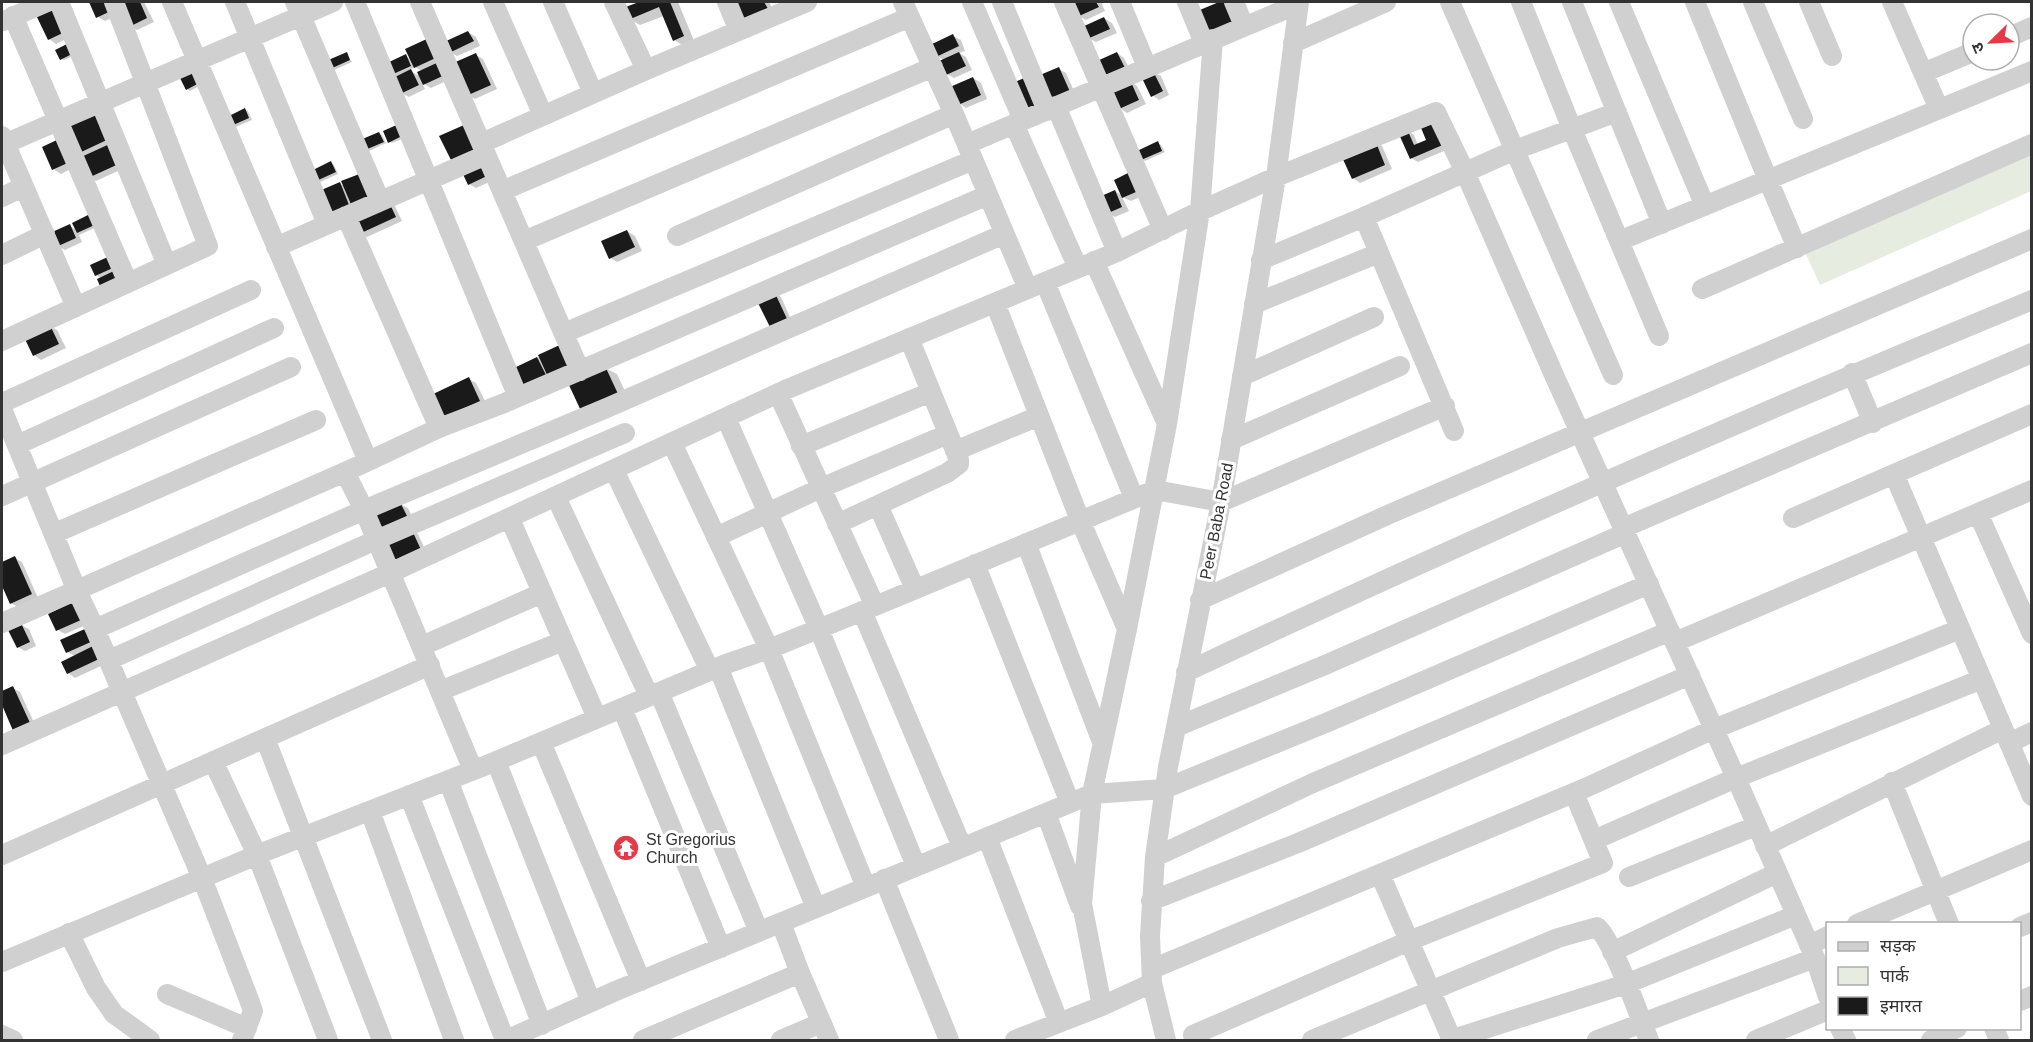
<svg xmlns="http://www.w3.org/2000/svg" width="2033" height="1042" viewBox="0 0 2033 1042" font-family="Arial,'Noto Sans Devanagari',sans-serif">
<style>
.green{fill:#e6ecdf}
.shadow{fill:#0003;fill-rule:evenodd}
.building{fill:#1a1a1a}
.lines{fill:none;stroke-linecap:round;stroke-linejoin:round}
.minor{stroke:#d0d0d0;stroke-width:20}
.labels{text-anchor:middle;stroke-width:6;stroke-linejoin:round;paint-order:stroke}
.street-label{font-size:16px;fill:#333;stroke:#fff}
.poi-label{font-size:16px;fill:#333;stroke:#fff;text-anchor:start}
</style>
<rect width="100%" height="100%" fill="#fff"/>
<path class="green" d="M2031,153v38l-211,94 -16,-35z"/>
<path class="shadow" d="M90,2h23l6,13 -14,6 -7,-4z
M119,2h25l10,20 -17,8 -7,-4z
M643,2h35l17,41 -9,4 -12,-7 -10,-24 -24,9 -11,-6 -4,-10z
M730,2h39l7,14z
M1072,2h29l4,9 -19,9 -7,-4z
M57,5l19,29 -20,10 -7,-5z
M1104,18l8,5 5,10 -21,9 -8,-4z
M468,32l8,5 4,9 -23,10 -7,-4z
M953,36l8,4 4,11 -6,2 7,4 6,13 -18,8 -7,-4 -3,-14 -7,-4z
M431,39l22,39 -22,10 -9,-5 3,6 -16,8 -8,-4 -9,-19 14,-18 6,4zM415,67l7,4 -1,6 -12,-7z
M77,45l3,8 -16,7 -3,-1z
M1117,53l7,5 7,14 -18,9z
M347,54l5,8 -18,8 -3,-2z
M476,55l7,4 14,30 -22,10 -8,-4z
M1059,69l7,4 11,25 -17,8z
M198,72l5,12 -13,7 -3,-2z
M1153,72l8,4 8,19 -10,5 -7,-5z
M973,78l8,5 6,16 -21,9 -7,-5z
M1130,82l7,4 9,18 -19,9 -7,-5z
M245,110l3,1 4,9 -16,7 -4,-2z
M99,113l30,53 -33,15 -7,-4 -11,-24z
M1407,130l7,5 4,10 10,-4 23,7 -33,14 -7,-4z
M385,132l24,4 -17,7 -3,-2z
M379,133l3,2 4,8 -17,8 -3,-2z
M1375,142l7,4 10,23 -32,14 -7,-5z
M1158,143l3,2 4,7 -20,9 -3,-2z
M44,148l34,17 -17,9 -8,-5z
M330,163l4,2 4,9 -20,9 -7,-11z
M462,170l34,9 -20,9 -7,-4z
M1116,181l33,12 -18,8 -9,-4 7,14 -14,6 -7,-4 7,-22 8,5z
M340,184l55,22 7,15 -35,16 -7,-4z
M74,223l27,2 -22,10 3,7 -17,8 -8,-4 12,-20 8,4z
M627,231l8,5 7,15 -25,11 -7,-4z
M92,266l26,3 -16,10 -6,-4z
M774,292l7,5 13,29 -22,2z
M50,326l7,4 9,18 -25,12 -7,-5z
M564,345l16,24 -56,16 -8,-17z
M605,368l12,6 13,28 -60,-18z
M469,379l7,4 11,22 -44,12z
M400,504l8,4 9,20 -5,2 6,4 10,22 -26,12z
M15,558l7,4 16,36 -20,9 -7,-4 -9,-20v-19z
M81,608l7,16 -23,10 -7,-4z
M21,625l8,4 7,17 -11,5 -7,-4z
M87,629l18,35 -30,14 -7,-5 7,-17 -8,-4z
M13,688l7,4 17,37 -22,3 -13,-30v-9z"/>
<path class="building" d="M89,2h19l5,8 -17,8z
M117,2h23l7,16 -18,9z
M639,2h31l14,34 -11,5 -14,-34 -31,13 -5,-12z
M729,2h35l6,10 -30,14z
M1070,2h26l3,5 -22,10z
M1219,2h11l9,18 -35,15 -9,-23z
M57,3l12,27 -21,10 -13,-27z
M1104,17l6,12 -23,10 -5,-12z
M468,31l6,10 -25,12 -5,-11z
M953,34l6,12 -23,11 -6,-12z
M431,37l9,19 -26,12 -9,-19z
M73,41l5,10 -18,9 -5,-10z
M347,52l3,8 -20,9 -4,-8z
M959,52l7,14 -20,9 -7,-14z
M1117,52l8,16 -20,9 -8,-16z
M476,53l15,32 -25,11 -15,-32z
M406,54l5,12 -20,9 -6,-11z
M441,61l6,13 -24,11 -6,-13z
M1059,67l12,27 -19,8 -12,-27z
M195,68l6,14 -15,8 -7,-14z
M411,69l8,16 -19,9 -7,-16z
M1153,71l10,20 -12,6 -10,-21z
M1029,76l12,31 -17,8 -14,-31z
M973,77l8,18 -23,10 -8,-18z
M1130,80l9,20 -20,9 -10,-19z
M245,108l4,10 -18,8 -4,-9z
M99,112l12,26 -34,16 -12,-26z
M1433,117l12,27 -35,15 -12,-27 9,-3 7,16 12,-5 -7,-17z
M401,123l5,11 -18,9 -5,-12z
M464,125l14,30 -24,11 -15,-30z
M379,132l5,10 -19,8 -5,-10z
M61,138l11,23 -20,9 -10,-23z
M1375,140l10,25 -33,14 -11,-24z
M1158,141l4,10 -21,9 -4,-9z
M114,142l9,20 -35,16 -9,-20z
M482,160l7,15 -21,10 -7,-15z
M331,161l5,11 -22,10 -5,-10z
M1134,170l9,19 -21,9 -8,-18z
M362,173l12,27 -21,9 -12,-28z
M340,182l11,28 -20,9 -12,-28z
M1115,190l7,17 -16,7 -7,-17z
M388,200l8,17 -37,17 -8,-17z
M94,212l5,11 -22,10 -5,-10z
M70,224l6,14 -20,9 -6,-14z
M627,230l8,17 -26,12 -8,-18z
M110,256l5,11 -20,9 -5,-11z
M118,269l5,12 -21,10 -5,-12z
M774,291l14,30 -17,8 -15,-30z
M50,325l9,19 -26,12 -9,-19z
M564,343l10,22 -26,12 -10,-22z
M537,357l9,18 -24,11 -8,-18z
M605,366l14,30 -37,17 -14,-30z
M469,377l11,24 -38,17 -11,-23z
M400,502l11,22 -27,12 -10,-22z
M411,528l11,24 -29,13 -11,-24z
M15,556l17,38 -22,10 -8,-18v-24z
M73,602l8,18 -25,11 -8,-17z
M21,623l9,19 -13,6 -9,-18z
M87,628l6,13 -27,12 -6,-13z
M93,646l6,13 -32,15 -6,-12z
M13,686l18,39 -17,8 -12,-28v-14z"/>
<g class="lines">
<path class="minor" d="M59,2l108,263
M172,2l196,459
M235,2l92,222
M295,2l85,199
M355,2l163,395
M420,2l160,369
M493,2l50,113
M553,2l40,91
M614,2l32,68
M727,2l12,29
M903,2l51,112 74,175
M972,2l51,118
M1002,2l45,109
M1064,2l99,228
M1120,2l27,65
M1187,2l17,41
M1234,2l10,24
M1450,2l163,373
M1521,2l51,127 87,207
M1572,2l90,222
M1619,2l86,204
M1695,2l73,178 29,68
M1753,2l50,117
M1809,2l23,54
M1892,2l47,107
M13,16l115,267
M3,21l44,-19
M2009,37l23,-10
M1293,43l93,-41
M1923,73l50,-21
M1056,106l61,146
M1014,124l64,144
M2,136l74,171
M482,143l164,-73 161,-68
M967,144l331,-140
M2,145l331,-143
M502,191l408,-174
M2,197l21,-10
M346,216l93,212
M1364,217l90,214
M677,236l277,-122
M524,241l409,-174
M1619,241l413,-170
M276,247l210,-92
M2,255l43,-21
M1261,260l103,-43 151,-67 102,-38
M1094,261l73,163
M1045,282l89,216
M1702,289l330,-145
M995,303l85,217 47,109
M1254,304l125,-51
M564,333l409,-173
M2,341l206,-95 -94,-244
M1852,373l21,50
M1242,376l132,-59
M778,393l97,213
M2,403l249,-113
M2,409l75,182 18,38 107,249 46,119 5,14 -11,29
M726,418l93,211 97,237
M1231,440l169,-74
M672,443l97,206 97,238
M17,445l257,-117
M801,446l130,-54
M955,451l84,-35
M614,470l96,201
M345,472l19,38 109,260
M1894,474l138,322
M2,496l289,-129
M556,497l93,199
M878,505l37,84
M1978,513l54,121
M1793,518l239,-104
M510,519l87,199
M837,524l110,-51 12,-9v-4l-50,-122
M1623,528l409,-175
M55,533l261,-113
M716,537l105,-49 127,-54
M1026,543l76,199
M975,564l95,239
M1200,600l192,-87 640,-274
M862,611l100,236
M2,623l343,-151 94,-44 63,-24 486,-209
M95,629l269,-119 245,-103 395,-173
M1675,642l357,-152
M422,646l120,-53
M109,660l267,-120 249,-107
M718,667l98,241
M1186,672c279,-131 561,-255 846,-372
M440,691l123,-50
M659,692l100,240
M622,708l99,240
M1176,727l149,-62 301,-132
M265,738l117,302
M541,742l100,239
M2009,743l23,-11
M2,745l388,-172 395,-183 332,-138 83,-41 76,-34 160,-65 29,60 89,203 182,403 79,180 13,39
M213,761l44,94 71,185
M496,761l95,241
M448,780l94,245
M1892,782l57,142
M409,795l96,245
M370,811l84,229
M1046,813l34,93
M987,837l72,186
M1594,840l142,-62 246,-99
M1765,846l238,-117
M2,855l428,-190
M1155,857l158,-74 357,-152
M1380,874l72,166
M1629,877l127,-51
M884,879l65,161
M1151,901l147,-58 392,-168
M781,923l19,50 29,67
M1857,924l175,-74
M2020,927l12,-5
M69,933l27,55 18,26 36,26
M1809,945l19,-9
M1612,952l165,-79
M2,962l262,-110 223,-87 239,-101 43,-15 106,-43 280,-116 66,12 224,-96
M1152,969l431,-180 131,-60 246,-100
M167,994l80,34
M2020,1001l12,-5
M1102,1006l-20,-102 10,-110 35,-165 40,-205 33,-213 13,-172
M1840,1028l6,12
M1994,1028l5,12
M2,1035l11,5
M1193,1035l216,-94 194,-78 -29,-70
M506,1040l112,-50 452,-187 22,-9 72,-5 164,-67 321,-138
M643,1040l157,-67
M781,1040l40,-17
M1015,1040l87,-34 50,-23
M1166,1040l-14,-57 -2,-47 5,-79 13,-90 53,-265 55,-325 23,-175
M1312,1040l246,-102 39,-11c17,15 42,89 52,113
M1450,1040l176,-56 170,-69
M1597,1040l218,-82
M1756,1040l72,-30
M1931,1040l26,-12"/>
</g>
<defs>
<g id="temple-disc" transform="scale(1.35)"><circle r="9.5" fill="#e63946" stroke="#fff"/><path d="M0-6L5-2H3V0L6.5 2.5H4V6H1.5V3h-3V6H-4V2.5H-6.5L-3 0V-2H-5Z" fill="#fff"/></g>
</defs>
<g fill-rule="evenodd">
<use href="#temple-disc" x="626" y="848"/>
</g>
<g class="labels">
<g class="street-label">
<text transform="translate(1216 521) rotate(-79)" y="6">Peer Baba Road</text>
</g>
<g class="poi-label">
<text x="646" y="845">St Gregorius<tspan x="646" dy="18">Church</tspan></text>
</g>
</g>
<rect width="2033" height="1042" fill="none" stroke="#333333" stroke-width="6"/>
<rect x="1826" y="922" width="195" height="108" fill="#ffffff" stroke="#adadad" stroke-width="1.5"/>
<rect x="1838" y="942" width="30" height="9" fill="#d0d0d0" stroke="#adadad" stroke-width="1.5"/>
<text x="1880" y="952" font-size="18" fill="#333333">सड़क</text>
<rect x="1838" y="967" width="30" height="18" fill="#e6ecdf" stroke="#adadad" stroke-width="1.5"/>
<text x="1880" y="982" font-size="18" fill="#333333">पार्क</text>
<rect x="1838" y="997" width="30" height="18" fill="#1a1a1a" stroke="#adadad" stroke-width="1.5"/>
<text x="1880" y="1012" font-size="18" fill="#333333">इमारत</text>
<g transform="translate(1991 42) rotate(246)"><circle r="28" fill="#ffffff" stroke="#adadad" stroke-width="1.5"/>
<path d="M0-4.5L10 22L0 15L-10 22Z" fill="#e63946"/>
<text y="-9" font-size="16" font-weight="bold" text-anchor="middle" fill="#333333">उ</text>
</g>
</svg>
